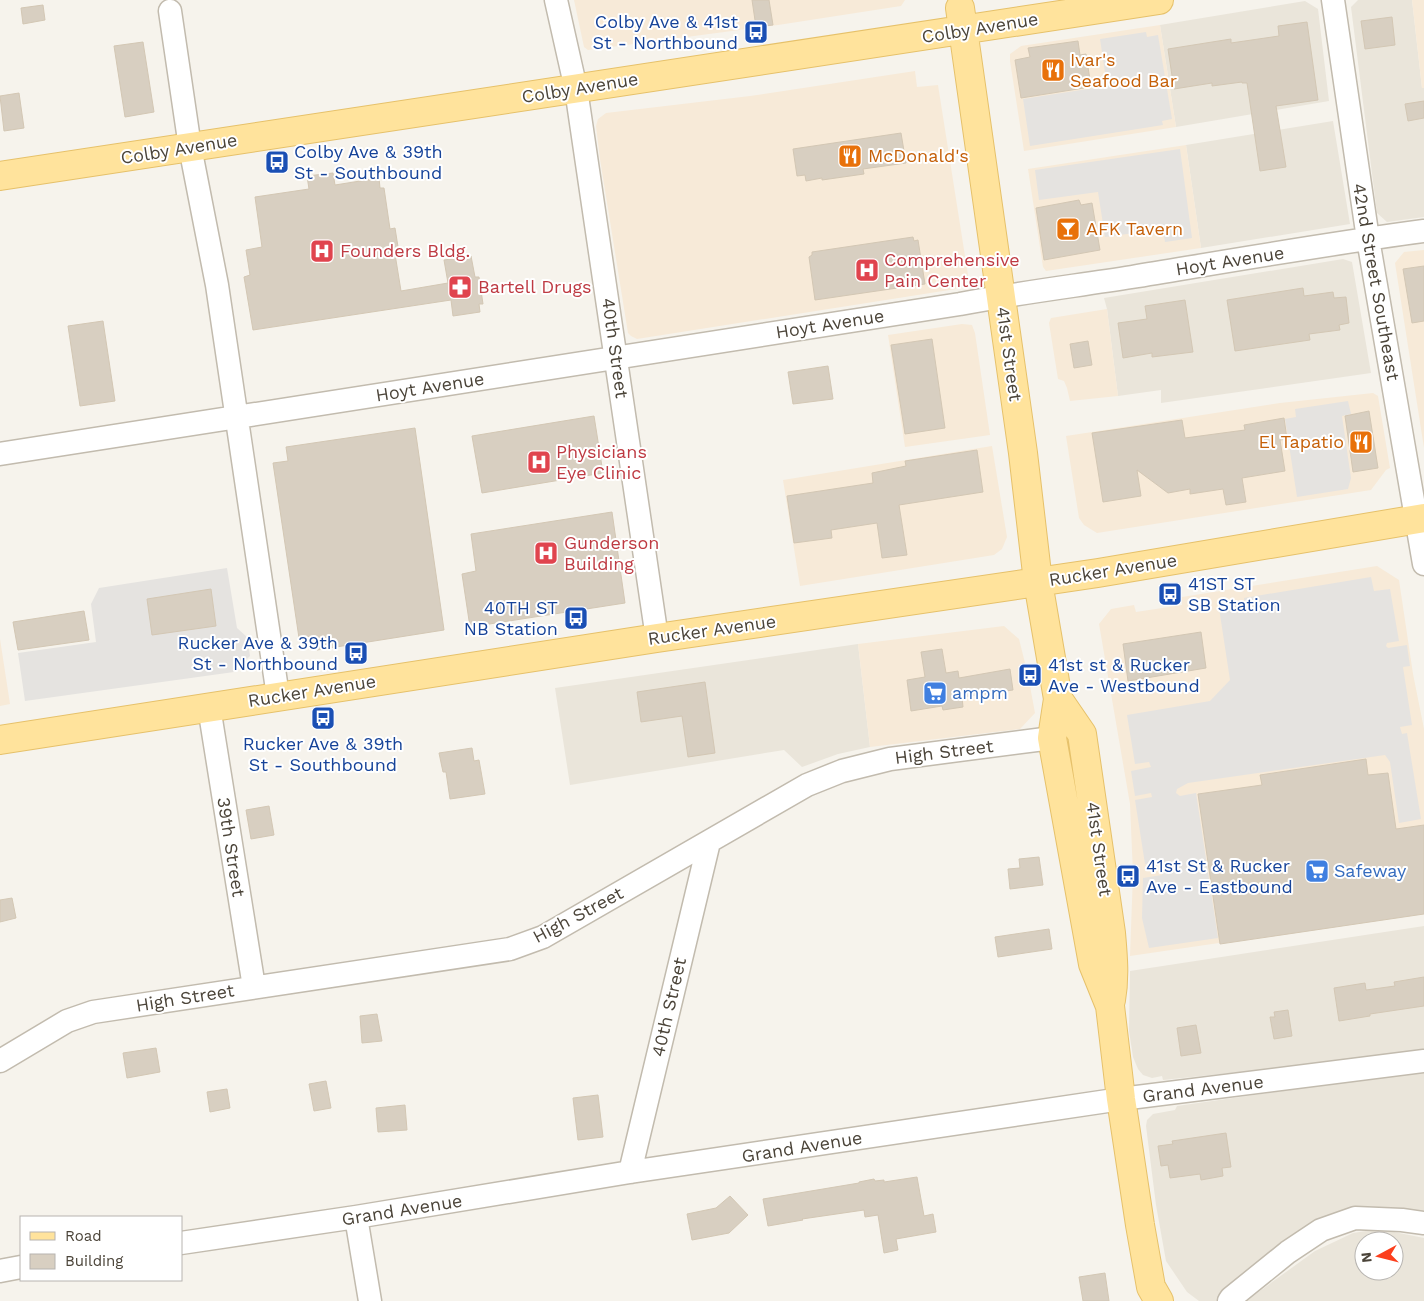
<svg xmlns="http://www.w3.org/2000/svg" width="1424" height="1301" viewBox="0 0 1424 1301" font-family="'Work Sans',sans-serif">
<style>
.residential{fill:#eae5da;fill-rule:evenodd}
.commercial{fill:#f7ead8}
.parking{fill:#e5e3e0}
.building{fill:#d8cfc1;stroke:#d3c7b4}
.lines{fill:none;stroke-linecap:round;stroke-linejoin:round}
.minor-casing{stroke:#c2bbae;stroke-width:25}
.major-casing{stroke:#e6c16a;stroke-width:30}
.minor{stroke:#fff;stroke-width:22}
.major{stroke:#ffe39c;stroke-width:28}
.labels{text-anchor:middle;stroke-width:4;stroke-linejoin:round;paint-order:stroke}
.transit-label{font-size:18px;fill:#164399;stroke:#fff;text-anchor:start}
.street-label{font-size:18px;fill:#4b4439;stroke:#fff}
.food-label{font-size:18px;fill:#c56008;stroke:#fff;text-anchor:start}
.health-label{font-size:18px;fill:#be3a42;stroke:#fff;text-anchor:start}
.shop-label{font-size:18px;fill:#366cbe;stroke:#fff;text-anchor:start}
</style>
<rect width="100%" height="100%" fill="#f6f3ec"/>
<path class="residential" d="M1358,0h54l10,88h2v129l-37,5 -10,-9 -26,-206z
M1305,1l13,8 11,92 -153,26 -16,-102z
M1333,121l17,103 -149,24 -15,-103z
M1343,259l9,3 19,111 -210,30v-13l-43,6 -11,-87 -3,-11z
M858,644l12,103 -32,7 -36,13 -18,-17 -214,35 -15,-97z
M1424,926v124l-165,20 -96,10 -1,-4 -10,2 -9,-3 -5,-6 -5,-12 -4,-26 1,-60z
M1424,1071v143l-67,-6 -132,84 -9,9h-17l-12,-9 -21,-31 -10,-56 -10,-79 1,-6 6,-6 22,-4 2,-4z
M1379,1229l45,9v63h-178l69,-50 38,-18zM1364,1241h30v30h-30z"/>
<path class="commercial" d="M574,0h331l-4,6 -123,19 -190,25 -4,-3z
M1412,0h12v88h-2z
M1160,25l16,102 -152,24 -14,-90v-7l11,-8z
M915,71l2,16 21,-2 30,190 -1,8 -5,5 -325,51 -6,-3 -3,-3 -28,-174 -4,-33 2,-7 8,-6 144,-17z
M1186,145l15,103 -155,23 -3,-4 -15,-98z
M1424,250v198l-29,-185 9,-11z
M1107,309l11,87 -48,5 -3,-13 -3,-7 -6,-2 -9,-56 2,-5z
M962,324l10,1 3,8 15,102 -85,12 -17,-112z
M1373,393l5,3 12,72 -4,2 -15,20 -274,43 -13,-8 -5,-7 -13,-82 214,-33z
M992,446l15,91 -5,12 -8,6 -194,31 -17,-106z
M1377,566l22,14 14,94 11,55v184l-294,43 3,-82 -3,-70 -31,-180 12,-15 23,-4 2,7 46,-7v-8z
M1004,626l15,13 6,24 -6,2 3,21h8l5,27 -15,16 -150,18 -12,-103z
M0,639l10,65 -10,2z"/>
<path class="parking" d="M1146,32l1,5 11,-2 14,84 -10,2 1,4 -133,21 -7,-47 84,-13 -7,-47z
M1180,149l12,89 -27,4 -2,-13 -58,8 -7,-45 -59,8 -4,-30z
M1348,401l3,13 -9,2 9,62 -3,11 -51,8 -12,-78 11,-2 -1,-8z
M227,568l10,60 10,9 3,19 -16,16 -209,29 -7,-48 78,-11 -5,-38 8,-16z
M1371,577l3,14 16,-2 9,52 -12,2 -1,3 2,2 19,-3 3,21 -7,1 9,58 -12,2 2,7 5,-1 14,86 -22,4 -9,-61 -5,-7 -197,28 -11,6 -1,4 4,3 16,-3 22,145 -69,10 -7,-30 1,-40 19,-3 -2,-12 -15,1 -10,-64 17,-3 -1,-4 -16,3 -4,-25 20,-4 -2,-5 -14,2 -8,-49 83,-14 20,-21 -11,-72 22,-4 1,6 4,-1 -2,-11z"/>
<path class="building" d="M752,0h17l4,25 -17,2z
M43,5l2,15 -22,4 -2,-16z
M1392,17l3,28 -30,4 -4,-28z
M1307,22l11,78 -42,6 10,61 -26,4 -13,-88h-5v-1l-30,4v-3l-38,6 -6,-40 63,-10v4l48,-7 -1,-10z
M1078,41l2,14 6,-1 4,26 -7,1 1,7 -63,10 -6,-38 15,-3 -2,-9z
M143,42l11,70 -29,5 -11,-71z
M19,93l5,35 -20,3 -4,-35z
M1424,101v17l-16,3 -3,-17z
M901,133l5,30 -43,6 1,5 -42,6v-2l-16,3 -1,-6 -8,1 -4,-27z
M333,173l2,12 44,-7 1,10h4l6,41 5,-1 4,25 -4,1 6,37 47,-8 -4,-23 27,-4 4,21h4l4,27h-4l1,8 -27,4 -2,-16 -198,30 -9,-53 6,-2 -4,-25 16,-3 -7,-50 54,-8 -2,-13z
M1079,200l2,5 11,-2 8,47 -56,10 -8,-52z
M913,237l1,4 4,-1 7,44 -110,16 -6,-43 3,-2v-3z
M1424,266v55l-12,2 -9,-54z
M1303,288l1,8 29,-4 1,6 12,-1 3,26 -10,2 1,5 -31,4 1,6 -75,11 -8,-51z
M1185,300l8,52 -41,5v-4l-29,5 -5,-35 29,-4 -2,-13z
M103,321l12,80 -35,5 -12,-80z
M932,339l13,89 -40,6 -14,-89z
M1088,341l4,24 -18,3 -4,-24z
M828,366l5,33 -40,5 -5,-32z
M1369,411l9,57 -25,4 -8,-56z
M594,416l9,57 -121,20 -10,-57z
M1284,418l3,21 -7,1 5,31 -43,7 4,24 -20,3 -3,-16 -33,5v-5l-22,4 -31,-23 4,26 -38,6 -11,-69 90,-13 3,18 60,-8 -1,-5z
M415,428l29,202 -127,20 -4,-14 -14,2 -26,-175 15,-2 -2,-14z
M977,450l6,42 -84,13 8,50 -25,3 -5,-35 -46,7 1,8 -38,5 -7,-47 86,-13 -1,-10 34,-7 -1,-5z
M612,512l13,91 -155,24 -8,-53 14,-3 -5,-37z
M211,589l5,37 -64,9 -5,-36z
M84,611l5,29 -71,10 -5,-28z
M1201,632l5,36 -78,13 -5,-37z
M942,649l4,24 12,-2 1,7 51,-9 3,21 -51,7 1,10 -20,3 -1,-4 -31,5 -4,-31 18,-3 -4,-25z
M705,682l10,71 -27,4 -6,-41 -41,6 -4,-30z
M472,748l2,13 5,-1 6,34 -35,5 -4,-27h-3l-4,-19z
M1366,759l2,16 20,-2 8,56 28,-4v89l-204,30 -22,-150 64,-9 -2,-10z
M269,806l5,29 -23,4 -5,-29z
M1039,857l4,28 -33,4 -2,-20 12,-1 -1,-9z
M12,898l4,20 -16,4v-22z
M1049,929l3,20 -54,8 -3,-20z
M1424,977v29l-54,8v2l-31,5 -5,-33 31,-5 1,7 29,-4 -1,-4z
M1288,1010l4,26 -18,3 -4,-22h5l-1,-5z
M377,1014l5,27 -20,2 -2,-27z
M1196,1025l5,28 -20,3 -4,-28z
M156,1048l4,24 -33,6 -4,-25z
M326,1081l5,27 -17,3 -5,-27z
M227,1089l3,19 -20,4 -3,-20z
M598,1095l5,42 -25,3 -5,-42z
M405,1105l2,25 -29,2 -2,-24z
M1226,1133l5,34 -9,1 1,8 -22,4 -1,-6 -30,4 -2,-13 -7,1 -3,-20 15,-2 -1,-3z
M917,1177l7,39 9,-2 3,18 -40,7 2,11 -14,3 -6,-38 -13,2 -1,-7 -62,9 1,1 -35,6 -5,-27 96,-16v-1l15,-3 1,2 9,-1v2z
M730,1196l18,19 -19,18 -37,7 -5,-26 29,-6z
M1105,1273l4,28h-26l-4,-24z"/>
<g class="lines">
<g class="minor-casing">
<path id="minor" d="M556,0l20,89 81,549
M1333,0l35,239 56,325
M170,11l20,136 27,138 61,411
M0,454l960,-150c57,-11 115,-18 172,-27 97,-16 194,-33 292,-46
M209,707l45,280
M0,1061l67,-40 26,-9 417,-63 33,-12 264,-152 35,-14 48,-12 162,-21
M630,1172l79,-330
M356,1217l14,84
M181,1243l175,-26 274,-45 491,-73 303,-38
M0,1271l21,-4
M1229,1301l2,-3 57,-46 33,-22 34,-12 47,2 22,3"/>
</g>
<g class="major-casing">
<path id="major" d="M960,8l63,445 15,129 20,117 -6,39 41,226 17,42 11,93 19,126 11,62 8,14
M0,176l1159,-176
M1058,699l24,35 29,199c2,23 4,44 0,67
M0,740l657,-102 441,-65 326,-55"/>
</g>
<use href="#minor" class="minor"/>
<use href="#major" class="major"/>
</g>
<defs>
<g id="bus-square" transform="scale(1.25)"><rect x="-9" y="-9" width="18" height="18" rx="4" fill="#1a4fb4" stroke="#fff"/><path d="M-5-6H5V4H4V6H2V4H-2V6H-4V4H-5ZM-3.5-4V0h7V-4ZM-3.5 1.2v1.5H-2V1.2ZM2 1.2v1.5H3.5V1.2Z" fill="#fff"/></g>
<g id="restaurant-square" transform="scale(1.25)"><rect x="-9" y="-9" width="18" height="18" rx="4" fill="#e8710a" stroke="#fff"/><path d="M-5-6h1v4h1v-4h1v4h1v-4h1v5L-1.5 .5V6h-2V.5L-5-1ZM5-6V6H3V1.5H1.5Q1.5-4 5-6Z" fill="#fff"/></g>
<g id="bar-square" transform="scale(1.25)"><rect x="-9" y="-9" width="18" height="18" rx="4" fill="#e8710a" stroke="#fff"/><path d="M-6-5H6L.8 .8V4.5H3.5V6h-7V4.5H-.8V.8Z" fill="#fff"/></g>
<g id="hospital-square" transform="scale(1.25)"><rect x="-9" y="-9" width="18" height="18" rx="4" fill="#e0444e" stroke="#fff"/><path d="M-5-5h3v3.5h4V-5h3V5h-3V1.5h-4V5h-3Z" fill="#fff"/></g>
<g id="pharmacy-square" transform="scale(1.25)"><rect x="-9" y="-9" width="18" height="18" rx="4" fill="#e0444e" stroke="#fff"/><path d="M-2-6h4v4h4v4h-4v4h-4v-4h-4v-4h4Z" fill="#fff"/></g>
<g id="supermarket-square" transform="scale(1.25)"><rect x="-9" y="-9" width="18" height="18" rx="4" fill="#3f7fe0" stroke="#fff"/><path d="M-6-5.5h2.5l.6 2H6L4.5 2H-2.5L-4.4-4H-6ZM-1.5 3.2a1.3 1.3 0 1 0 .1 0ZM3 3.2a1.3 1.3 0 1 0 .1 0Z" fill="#fff"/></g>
</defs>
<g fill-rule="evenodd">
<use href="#bus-square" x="756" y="32"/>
<use href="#restaurant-square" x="1053" y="70"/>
<use href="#restaurant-square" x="850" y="156"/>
<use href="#bus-square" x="277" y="162"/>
<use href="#bar-square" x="1068" y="229"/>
<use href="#hospital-square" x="322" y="251"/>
<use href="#hospital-square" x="867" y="270"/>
<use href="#pharmacy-square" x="460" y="287"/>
<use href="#restaurant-square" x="1361" y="442"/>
<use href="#hospital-square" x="539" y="462"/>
<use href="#hospital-square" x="546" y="553"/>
<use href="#bus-square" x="1170" y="594"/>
<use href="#bus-square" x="576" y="618"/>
<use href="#bus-square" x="356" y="653"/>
<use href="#bus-square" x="1030" y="675"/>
<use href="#supermarket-square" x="935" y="693"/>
<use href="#bus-square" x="323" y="718"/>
<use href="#supermarket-square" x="1317" y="871"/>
<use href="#bus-square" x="1128" y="876"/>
</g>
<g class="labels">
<g class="transit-label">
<text x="738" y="28" text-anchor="end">Colby Ave &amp; 41st<tspan x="738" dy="21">St - Northbound</tspan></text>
<text x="294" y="158">Colby Ave &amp; 39th<tspan x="294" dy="21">St - Southbound</tspan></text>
<text x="1188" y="590">41ST ST<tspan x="1188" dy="21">SB Station</tspan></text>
<text x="558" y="614" text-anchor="end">40TH ST<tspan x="558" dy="21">NB Station</tspan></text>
<text x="338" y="649" text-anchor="end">Rucker Ave &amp; 39th<tspan x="338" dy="21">St - Northbound</tspan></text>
<text x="1048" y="671">41st st &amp; Rucker<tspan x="1048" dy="21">Ave - Westbound</tspan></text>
<text x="323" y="750" text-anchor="middle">Rucker Ave &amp; 39th<tspan x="323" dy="21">St - Southbound</tspan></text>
<text x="1146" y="872">41st St &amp; Rucker<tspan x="1146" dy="21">Ave - Eastbound</tspan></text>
</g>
<g class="street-label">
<text transform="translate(980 28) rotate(-9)" y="6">Colby Avenue</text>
<text transform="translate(580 88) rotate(-9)" y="6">Colby Avenue</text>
<text transform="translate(179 149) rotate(-9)" y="6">Colby Avenue</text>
<text transform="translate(1230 261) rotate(-9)" y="6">Hoyt Avenue</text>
<text transform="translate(1376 282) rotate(80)" y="6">42nd Street Southeast</text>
<text transform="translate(830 324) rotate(-9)" y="6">Hoyt Avenue</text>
<text transform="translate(615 348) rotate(82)" y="6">40th Street</text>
<text transform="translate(1009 354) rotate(82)" y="6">41st Street</text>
<text transform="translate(430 387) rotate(-9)" y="6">Hoyt Avenue</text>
<text transform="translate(1113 570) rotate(-9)" y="6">Rucker Avenue</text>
<text transform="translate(712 630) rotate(-8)" y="6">Rucker Avenue</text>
<text transform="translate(312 691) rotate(-9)" y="6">Rucker Avenue</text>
<text transform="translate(944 752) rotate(-7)" y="6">High Street</text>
<text transform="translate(231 847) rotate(81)" y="6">39th Street</text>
<text transform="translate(1099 849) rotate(82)" y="6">41st Street</text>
<text transform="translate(578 915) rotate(-28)" y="6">High Street</text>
<text transform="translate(185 998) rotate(-9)" y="6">High Street</text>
<text transform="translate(669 1007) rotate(-77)" y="6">40th Street</text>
<text transform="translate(1203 1089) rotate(-7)" y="6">Grand Avenue</text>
<text transform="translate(802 1147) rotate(-9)" y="6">Grand Avenue</text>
<text transform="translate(402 1210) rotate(-9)" y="6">Grand Avenue</text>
</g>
<g class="food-label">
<text x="1070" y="66">Ivar's<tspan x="1070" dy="21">Seafood Bar</tspan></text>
<text x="868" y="162">McDonald's</text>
<text x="1086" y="235">AFK Tavern</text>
<text x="1344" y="448" text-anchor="end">El Tapatio</text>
</g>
<g class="health-label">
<text x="340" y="257">Founders Bldg.</text>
<text x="884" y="266">Comprehensive<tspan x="884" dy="21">Pain Center</tspan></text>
<text x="478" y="293">Bartell Drugs</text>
<text x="556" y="458">Physicians<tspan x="556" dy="21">Eye Clinic</tspan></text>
<text x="564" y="549">Gunderson<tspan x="564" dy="21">Building</tspan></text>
</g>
<g class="shop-label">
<text x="952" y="699">ampm</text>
<text x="1334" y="877">Safeway</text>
</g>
</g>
<rect x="20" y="1216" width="162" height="65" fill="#ffffff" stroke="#b7b4b0"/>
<rect x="30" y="1232" width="25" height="8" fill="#ffe39c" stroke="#b7b4b0"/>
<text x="65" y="1241" font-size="15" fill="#4b4439">Road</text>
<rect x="30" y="1254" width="25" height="15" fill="#d8cfc1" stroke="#b7b4b0"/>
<text x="65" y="1266" font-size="15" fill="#4b4439">Building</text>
<g transform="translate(1379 1256) rotate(263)"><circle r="24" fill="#ffffff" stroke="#b7b4b0"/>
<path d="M0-4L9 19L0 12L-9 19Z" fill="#fc3f1d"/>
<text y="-8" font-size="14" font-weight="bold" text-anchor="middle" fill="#4b4439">N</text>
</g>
</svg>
